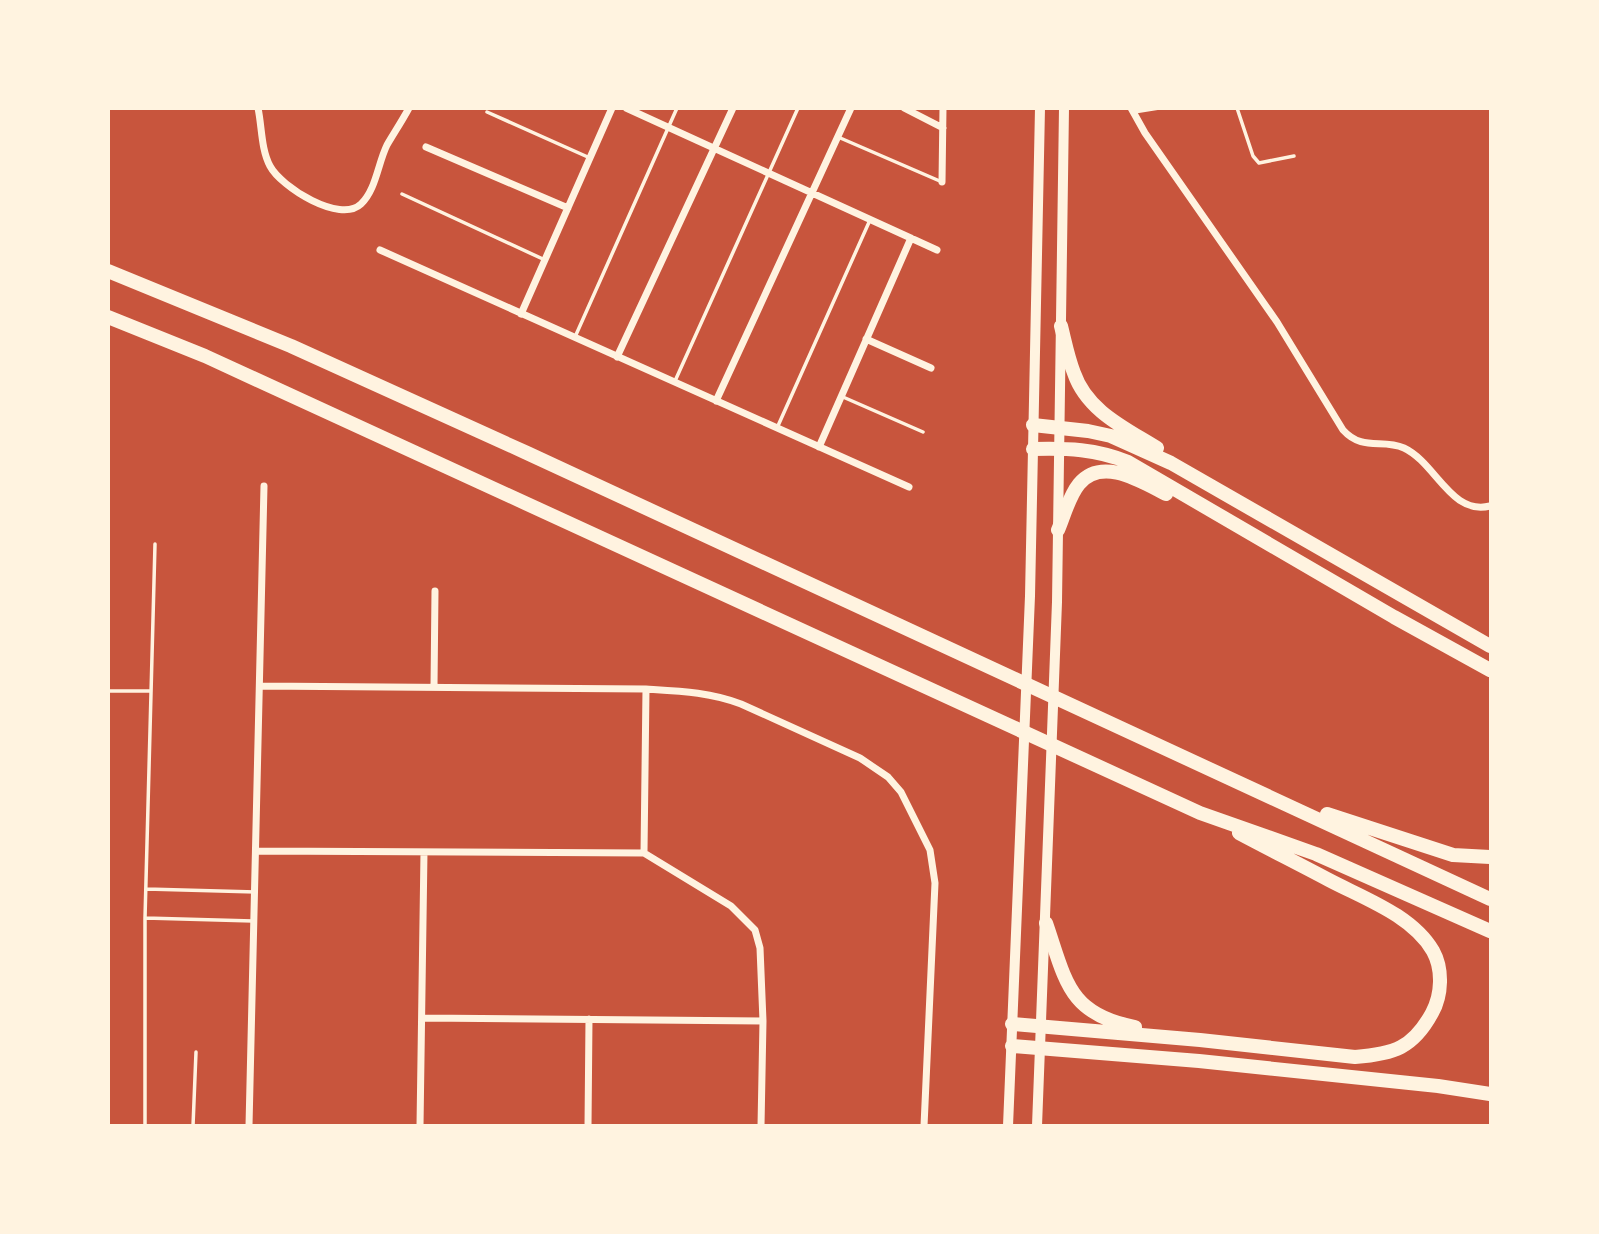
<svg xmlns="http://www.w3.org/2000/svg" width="1599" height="1234" viewBox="0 0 1599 1234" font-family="Arial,sans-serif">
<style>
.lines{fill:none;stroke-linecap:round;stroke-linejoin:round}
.service{stroke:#fff3e0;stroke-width:3.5}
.minor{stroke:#fff3e0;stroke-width:7}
.secondary{stroke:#fff3e0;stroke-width:10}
.motorway{stroke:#fff3e0;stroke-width:14}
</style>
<rect width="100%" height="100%" fill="#c8553d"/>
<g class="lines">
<path class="service" d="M1237,108l16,48 6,7 35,-7
M487,112l103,46
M1134,112l25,-4
M838,137l104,45
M402,194l143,66
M575,337l102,-229
M675,381l123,-273
M843,397l80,35
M777,428l93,-208
M108,691h41
M146,889l110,3
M145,918l108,3
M145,1126v-208l10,-374
M193,1126l3,-74"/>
<path class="minor" d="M258,108c4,19 3,41 12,58 11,21 70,58 91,38 15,-14 17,-41 26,-59 7,-12 15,-24 22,-37
M626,108l311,142
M904,108l39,20
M1131,108l14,25 132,189 66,108c20,22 39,8 61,18 32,15 47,68 86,58
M426,147l142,61
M942,182l1,-74
M380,250l529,237
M521,314l91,-206
M866,339l65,29
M617,357l116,-249
M716,401l135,-293
M819,447l92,-209
M260,686l386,3c33,2 64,3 95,15l119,54 28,19 13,15 29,58 5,33 -11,243
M434,686l1,-95
M257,851l387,2 87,53 24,24 5,18 3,73 -2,105
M644,853l2,-164
M422,1018l341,3
M249,1126l15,-640
M420,1126l4,-274
M588,1126l1,-107"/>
<path class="secondary" d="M1008,1126l22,-530 10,-488
M1037,1126l20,-524 7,-494"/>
<path class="motorway" d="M108,271l183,75 236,107 963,446
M108,317l97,39 995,457 116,41 174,77
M1061,326c4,16 7,32 13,47 13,38 51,55 83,75
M1033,425l55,6 23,5 60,27 319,183
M1033,449c34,-1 63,0 95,13l266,155 96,53
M1058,530c6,-14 11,-34 21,-46 23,-28 63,-2 87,10
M1327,814l126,41 37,2
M1046,923c20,58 22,91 89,104
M1012,1024l188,16 155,17c39,-3 58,-9 77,-44 10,-18 11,-44 1,-62 -21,-36 -70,-53 -104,-71 -30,-16 -60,-31 -90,-47
M1012,1046l187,15 239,25 52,8"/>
</g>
<rect width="1599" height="1234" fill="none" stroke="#fff3e0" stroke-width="220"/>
</svg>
